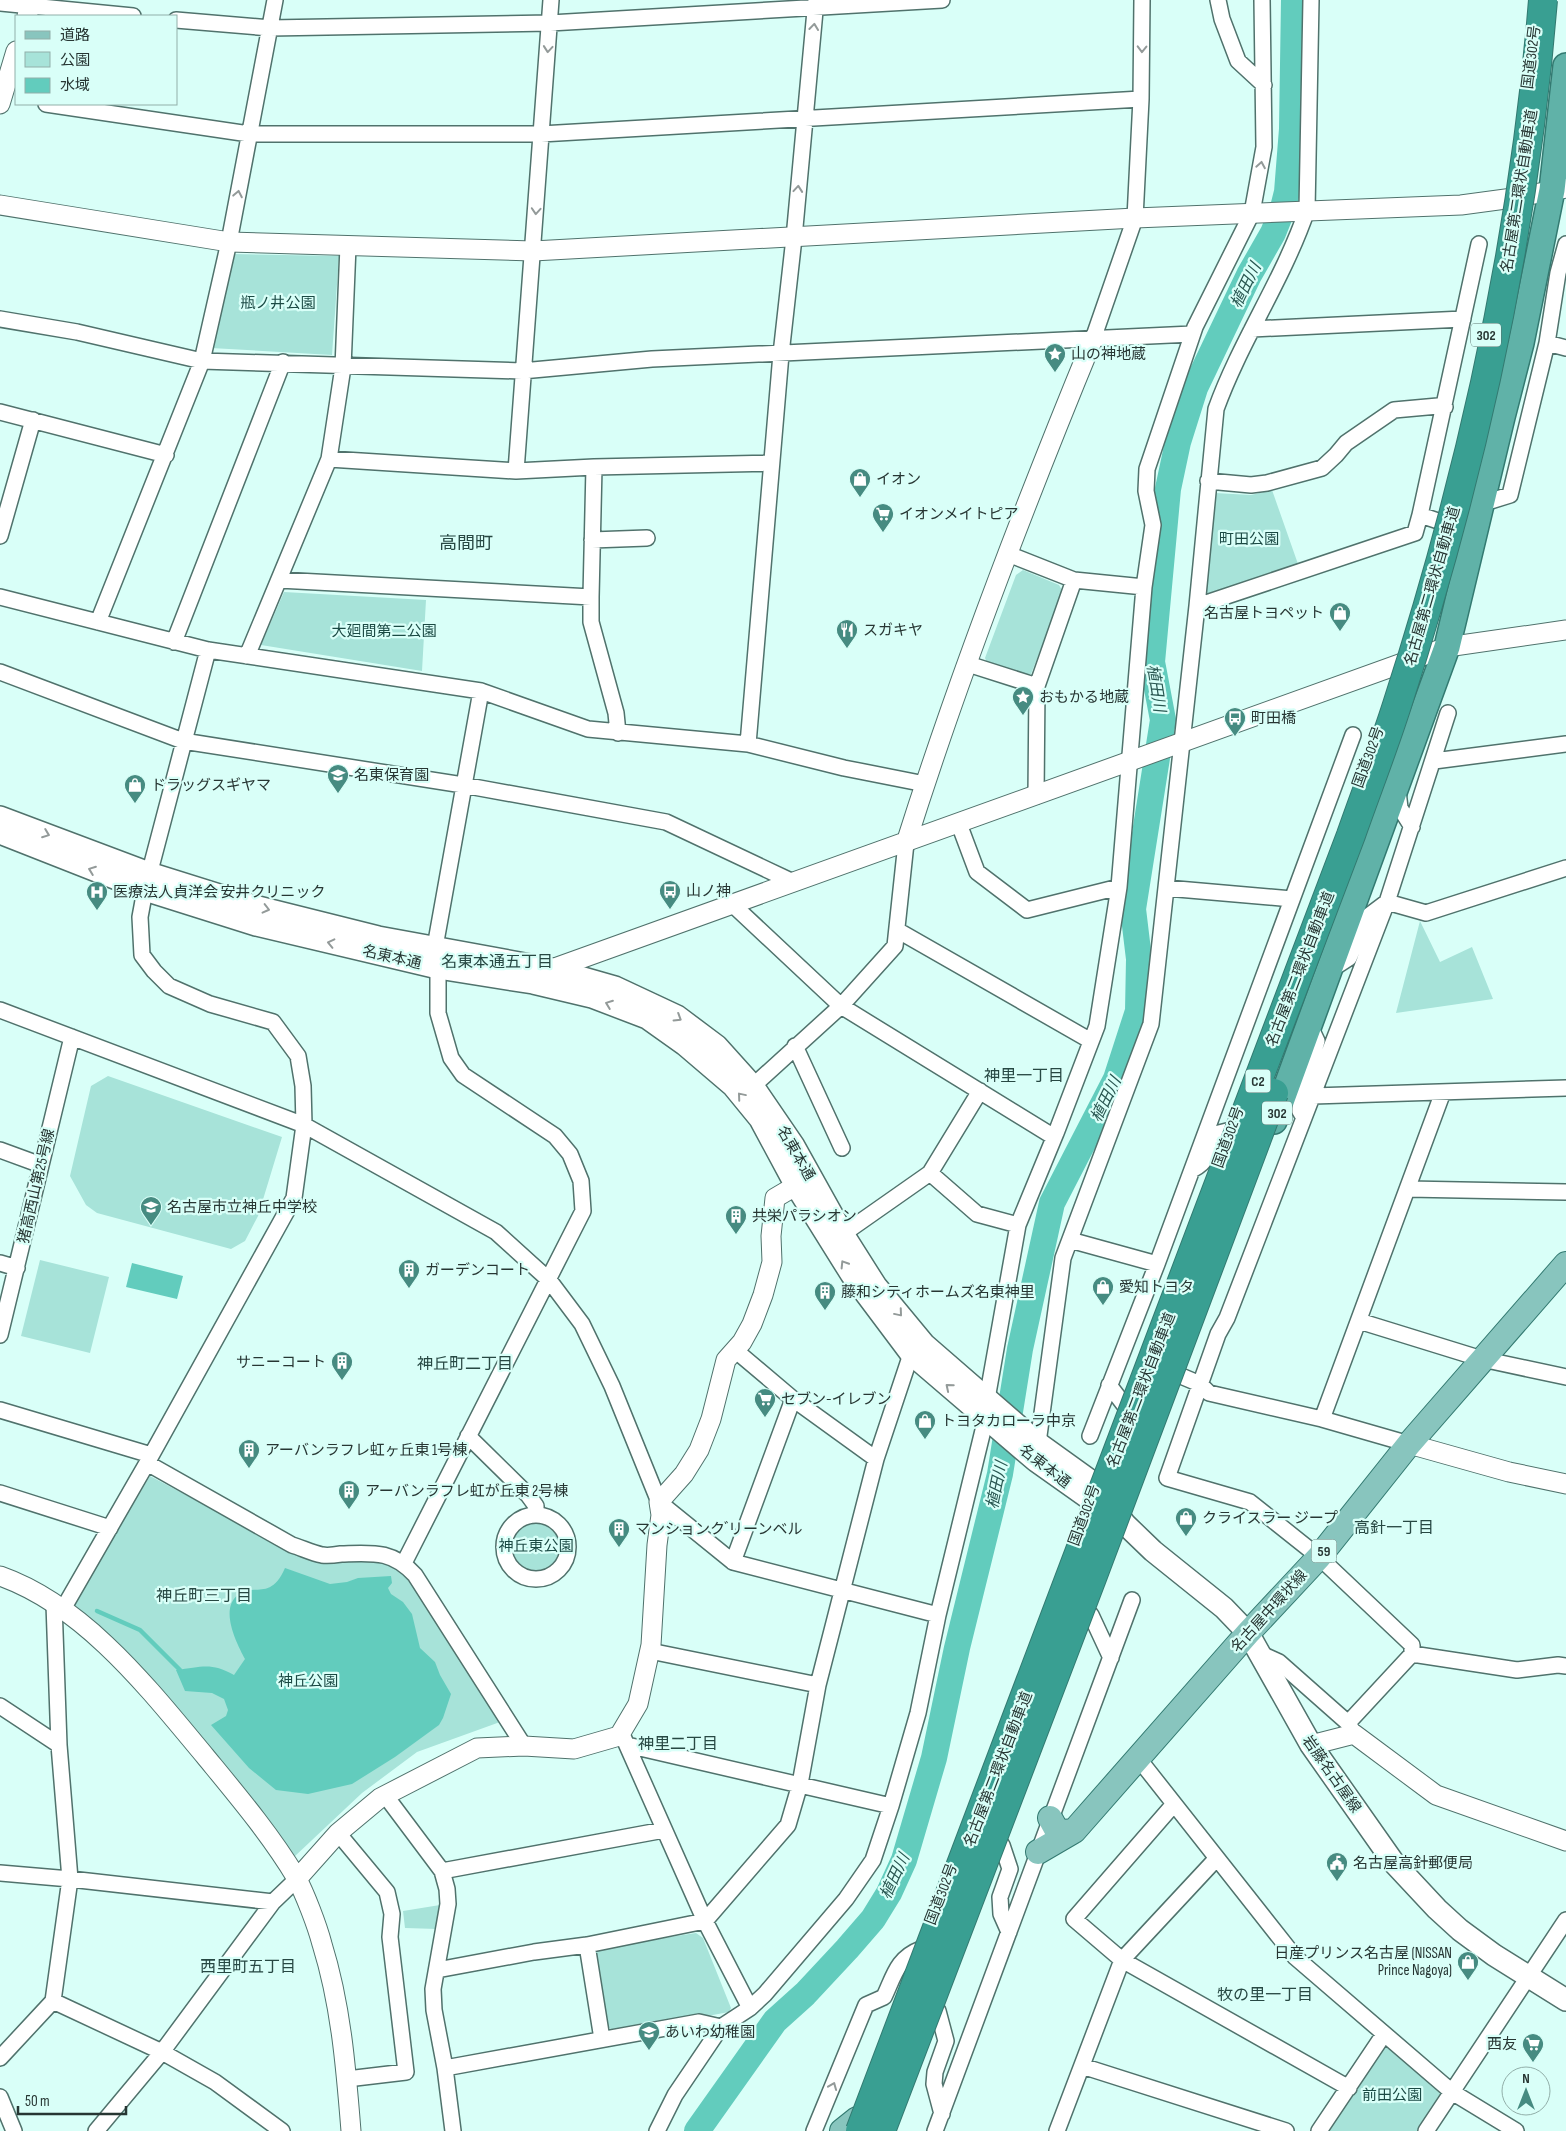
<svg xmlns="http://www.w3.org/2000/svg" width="1566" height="2131" viewBox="0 0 1566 2131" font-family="'Sofia Sans Condensed','Noto Sans JP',sans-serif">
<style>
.green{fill:#a7e3d9}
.water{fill:#62ccbd}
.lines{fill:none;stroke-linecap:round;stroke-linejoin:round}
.stream{stroke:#62ccbd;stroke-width:4.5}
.river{stroke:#62ccbd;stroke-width:26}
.minor-casing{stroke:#50726c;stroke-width:18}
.tertiary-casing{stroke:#50726c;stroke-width:21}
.secondary-casing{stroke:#50726c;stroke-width:24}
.primary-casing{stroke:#337a71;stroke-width:26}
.trunk-casing{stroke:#337a71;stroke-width:28}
.minor{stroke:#fff;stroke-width:15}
.tertiary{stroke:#fff;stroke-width:19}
.secondary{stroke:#fff;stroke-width:21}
.primary{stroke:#88c5be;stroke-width:24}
.trunk{stroke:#60b2a8;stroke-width:25}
.motorway-bridge-casing{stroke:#337a71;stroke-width:30;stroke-linecap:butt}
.motorway-bridge{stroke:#399f92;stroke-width:28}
.oneway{stroke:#939a99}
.labels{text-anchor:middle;stroke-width:4.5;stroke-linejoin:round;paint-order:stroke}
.shield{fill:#d9fff8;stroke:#5c726e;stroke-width:1}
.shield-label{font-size:14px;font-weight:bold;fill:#273633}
.street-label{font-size:15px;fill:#273633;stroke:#d9fff8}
.park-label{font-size:15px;fill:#1b4a44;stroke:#d9fff8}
.poi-label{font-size:15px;fill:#273633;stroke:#d9fff8;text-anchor:start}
.water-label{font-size:16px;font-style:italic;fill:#295751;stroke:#d9fff8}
.neighbourhood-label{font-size:16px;fill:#274843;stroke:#d9fff8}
.quarter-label{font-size:18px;fill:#274843;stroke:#d9fff8}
</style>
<rect width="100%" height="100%" fill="#d9fff8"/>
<path class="green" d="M233,254l106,2 -7,99 -121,-7z
M1272,490l26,74 -92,30 9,-101 36,2z
M1023,570l36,15 4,7 -32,82 -9,2 -34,-11 -3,-7 31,-83z
M284,592l142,8 -4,71 -161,-26z
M1420,921l20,41 32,-15 21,52 -97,14z
M108,1076l174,61 -24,79 -13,25 -14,8 -134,-36 -11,-8 -16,-29 21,-90z
M40,1260l69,17 -19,76 -69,-17z
M150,1476l134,71 102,12 22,12 92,151 -83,30 -55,41 -68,64 -223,-249z
M511 1546a25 25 0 1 1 50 0a25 25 0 1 1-50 0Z
M440,1905l-3,24 -32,-1 -2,-17z
M696,1933l7,5 28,70 -2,4 -113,21 -13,-10 -11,-67 6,-8z
M1385,2039l59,54 -25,38h-95z"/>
<path class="water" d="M132,1263l51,13 -6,23 -51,-12z
M285,1568l45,16 17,-2 11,-4 33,-2 1,7 -4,5 3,6 12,8 9,12 8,34 15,14 5,13 11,19 -8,24 -4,7 -44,32 -43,27 -44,10 -32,-4 -27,-22 -38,-43 15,-9 2,-6 -4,-11 -12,-6 -27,-2 -9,-21c26,-3 35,-8 58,5l11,-16c-8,-15 -26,-50 -7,-64 16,-13 32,7 47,-27z"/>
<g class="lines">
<path class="stream" d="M97,1611l43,19 40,40"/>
<path class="river" d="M697,2131l78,-110 30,-27 42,-45 26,-30 16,-26 15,-33 30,-102 23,-110 43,-174 20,-125 32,-146 64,-124 22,-68 1,-52 -6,-50 30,-189 -11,-58 16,-173 10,-47 17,-54 54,-113 24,-42 10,-25 4,-16 5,-63 2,-129"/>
<g class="minor-casing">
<path id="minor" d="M1218,0l4,19 16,42 26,24
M0,3l133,13
M176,20l94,8 280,-5 392,-23
M46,104l203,30h292l600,-35
M0,319l77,13 125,29 320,10 130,-12 540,-25
M1252,329l211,-10
M1093,339l42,-121 6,-119 1,-99
M1547,343l19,5
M0,412l166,43
M329,459l187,12 78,-4 177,-4
M516,471l35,-471
M1208,481l43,4 16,-2 55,-15 14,-13 10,-12 48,-33 44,-4 7,1
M1481,504l29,-9 37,-152 11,-70 8,-29
M1420,515l59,-271
M0,536l33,-116
M592,540l55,-2
M1008,554l66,26 70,7
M279,580l312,17 3,-130
M0,597l208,53 273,41 107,38 160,15 96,24 81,16
M591,597v25l25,91 2,20
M1197,606l218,-73 5,-18 21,7
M98,622l104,-261 27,-119 46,-242
M174,642l109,-280
M247,656l82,-197 14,-92 5,-121
M968,664l69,22
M0,672l183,69 280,44 203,37 127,60
M748,744l33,-390 13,-116 22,-238
M1434,761l132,-17
M1398,791l2,17 12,19
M1036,796l1,-110 37,-106
M959,824l18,48 50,38 92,-23
M1166,888l126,11
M731,903l110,103 213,131
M897,930l194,111
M435,947l46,-256
M1329,971l20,-13 18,-41 20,-15 39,11 140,-45
M0,1010l304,115 192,107 53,48 33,44 30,62 47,116 74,60 205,53
M795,1046l47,102
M753,1086l88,-80 54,-60 11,-103
M1313,1096l253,-8
M1304,1118l-7,-12 20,-65 -8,-17
M0,1150l41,15
M1192,1170c16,-8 19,-19 23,-36l16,-4
M930,1173l47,41 41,11
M1408,1189l158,3
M843,1234l87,-61 50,-82
M1070,1240l87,24
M0,1263l17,5
M1359,1321l123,38 84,18
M0,1335l72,-298
M735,1350l58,49 83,60
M1181,1376l19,8 9,9 113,26 87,25
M1109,1385l16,21
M987,1399l31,-174 38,-92 41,-107 22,-139 25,-300 9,-62 -7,-34 1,-22 48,-142 57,-114 12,-66 -2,-147
M0,1410l151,45
M1322,1419l121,-327
M468,1436l60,59 8,11v9
M1090,1436l67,-172 196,-529
M1038,1443l25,-185 88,-234 46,-418 19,-197c25,-69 67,-129 91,-199l4,-210
M147,1463l145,82c10,3 20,8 30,10 6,1 13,0 19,-1 32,-1 51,-4 74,21l109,171
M0,1493l110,35
M504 1547a32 32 0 1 1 64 0a32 32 0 1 1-64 0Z
M733,1562l60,-163
M404,1563l179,-352 -2,-30 -11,-27 -15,-18 -92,-61 -12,-17 -13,-45v-45
M63,1609l84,-146 147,-265 10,-73 -1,-39 -5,-30 -25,-34 -63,-18 -41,-18 -15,-15 -12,-16 -2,-38 5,-27 63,-240
M1091,1615l20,43
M650,1651l168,34
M1259,1653l20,9 69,61 4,7
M1412,1654l105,16 41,-5 8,1
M0,1706l59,39
M1348,1723l64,-69v-9l-93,-88 -69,-55 -83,-24 51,-144 9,-16 160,-416 61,-189
M621,1732l84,189 45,87
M627,1745l264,61
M1138,1758l157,199 157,135 64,39
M385,1795l57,76 5,18 1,15 -15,85 1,21 11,58 8,63
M1174,1804l-100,115 48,41 227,128
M338,1833l49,59 5,22 -2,23 16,135 -59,7
M1002,1845l8,24 -10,28 1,17 8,18
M442,1871l222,-41
M0,1873l70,6 203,23 24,-23
M587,1945l15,94
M437,1970l97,-18 53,-7 118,-24 83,-96 12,-41 18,-99 58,-226 35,-105
M53,2001l109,51 53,30 67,49
M938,2011l8,30 -11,31 -1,12 8,30
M0,2058l53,-57 17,-122 -11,-134 -5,-141
M1082,2066l204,65
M445,2068l254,-46 22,5
M0,2097l14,34
M96,2131l66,-79 111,-150
M657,2131l18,-36 46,-68 29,-19 15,-14 81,-95 27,-39 18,-54 27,-93 20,-98 48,-197
M814,2131l52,-126 18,-8c10,-21 13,-39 37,-48
M935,2131l197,-531
M1057,2131l65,-171 95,-102
M1319,2131l65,-97
M1426,2131l140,-211"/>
</g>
<g class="tertiary-casing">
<path id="tertiary" d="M27,16l5,-16
M0,104l16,-53
M0,205l229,37 304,9 602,-33 326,-13 52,-7 53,-10
M906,843c54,-171 119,-339 187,-504
M546,973l6,-4 895,-322 119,-17
M1409,1444l100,28 57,12
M0,1576c85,30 149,113 205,180 32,39 65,78 91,121 9,17 21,48 26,67 19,61 24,124 29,187
M1311,1745l43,-11 82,61 130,46
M297,1879l41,-46 42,-35 97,-50 47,-2 50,3 45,-13 19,-32 13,-59 6,-100 4,-30 -2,-13 25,-28 15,-24 12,-31 15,-59 16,-18 10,-18 11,-29 9,-33 -1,-26 4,-38 34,-20"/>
</g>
<g class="secondary-casing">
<path id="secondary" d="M0,817l149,56 105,33 124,31 174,32 63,18 62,29 40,30 36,40 41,60 49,88 33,52 48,58 114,99 57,41 30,40 28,27 71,57 24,25 63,112 83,118 43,46 23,21 34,25 72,45
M0,833l145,57 111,35 182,43 95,15 59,14 55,21 38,27 48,41 27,33 36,67 55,88 60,80 125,107 72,51"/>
</g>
<g class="primary-casing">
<path id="primary" d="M1050,1818l6,11 8,3 10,-1
M1038,1852l36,-21 174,-198 71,-76 90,-113 157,-180
M842,2131l15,-12"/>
</g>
<g class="trunk-casing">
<path id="trunk" d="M1274,1121l173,-474 55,-230 19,-74 31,-153 14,-124"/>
</g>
<use href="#minor" class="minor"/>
<use href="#tertiary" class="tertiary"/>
<use href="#secondary" class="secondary"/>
<use href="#primary" class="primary"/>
<use href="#trunk" class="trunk"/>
<g class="motorway-bridge-casing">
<path id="motorway-bridge" d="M860,2131l491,-1296c15,-43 32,-86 46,-130 74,-228 127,-466 146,-705
M881,2131l211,-553 182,-485"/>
</g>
<use href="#motorway-bridge" class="motorway-bridge"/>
</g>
<defs><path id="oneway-chevron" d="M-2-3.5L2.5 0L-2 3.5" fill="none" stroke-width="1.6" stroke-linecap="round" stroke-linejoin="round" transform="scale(1.25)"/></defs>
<g class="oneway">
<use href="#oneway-chevron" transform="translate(814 27) rotate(-84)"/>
<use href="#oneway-chevron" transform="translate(548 49) rotate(95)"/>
<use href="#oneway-chevron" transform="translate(1142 49) rotate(91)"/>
<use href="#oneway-chevron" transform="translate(1261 165) rotate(-80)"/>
<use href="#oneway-chevron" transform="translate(798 189) rotate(-85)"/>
<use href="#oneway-chevron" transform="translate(238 194) rotate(-79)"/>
<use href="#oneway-chevron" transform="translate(536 211) rotate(94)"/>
<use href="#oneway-chevron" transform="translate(46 834) rotate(21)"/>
<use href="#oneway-chevron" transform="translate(92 870) rotate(-159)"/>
<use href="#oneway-chevron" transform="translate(266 909) rotate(14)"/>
<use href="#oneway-chevron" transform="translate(331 943) rotate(-167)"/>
<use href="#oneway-chevron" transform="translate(609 1004) rotate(-159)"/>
<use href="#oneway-chevron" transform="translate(678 1018) rotate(32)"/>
<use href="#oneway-chevron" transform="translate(741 1096) rotate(-130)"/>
<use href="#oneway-chevron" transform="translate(844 1264) rotate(-122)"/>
<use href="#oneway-chevron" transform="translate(899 1313) rotate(50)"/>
<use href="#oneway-chevron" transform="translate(949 1387) rotate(-140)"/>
<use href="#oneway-chevron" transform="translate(833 2086) rotate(-68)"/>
</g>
<defs>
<g id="sight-pin" transform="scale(1.125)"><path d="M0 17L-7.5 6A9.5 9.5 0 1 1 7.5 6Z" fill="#468b81" stroke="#d9fff8"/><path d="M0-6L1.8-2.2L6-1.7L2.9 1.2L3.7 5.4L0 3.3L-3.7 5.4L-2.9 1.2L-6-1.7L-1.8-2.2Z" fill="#fff"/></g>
<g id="shop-pin" transform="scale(1.125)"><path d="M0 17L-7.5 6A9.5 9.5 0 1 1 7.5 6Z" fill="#468b81" stroke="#d9fff8"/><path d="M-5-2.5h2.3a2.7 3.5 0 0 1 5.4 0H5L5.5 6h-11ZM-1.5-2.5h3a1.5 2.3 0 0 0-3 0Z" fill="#fff"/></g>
<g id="supermarket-pin" transform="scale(1.125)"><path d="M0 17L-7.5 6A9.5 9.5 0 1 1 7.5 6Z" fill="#468b81" stroke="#d9fff8"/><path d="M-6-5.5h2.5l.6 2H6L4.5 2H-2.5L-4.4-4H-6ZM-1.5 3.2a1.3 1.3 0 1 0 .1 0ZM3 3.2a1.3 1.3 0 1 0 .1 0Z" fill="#fff"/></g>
<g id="restaurant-pin" transform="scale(1.125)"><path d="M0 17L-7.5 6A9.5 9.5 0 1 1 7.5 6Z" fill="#468b81" stroke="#d9fff8"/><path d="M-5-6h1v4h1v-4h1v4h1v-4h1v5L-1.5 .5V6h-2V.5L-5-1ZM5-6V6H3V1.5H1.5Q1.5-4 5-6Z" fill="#fff"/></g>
<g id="bus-pin" transform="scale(1.125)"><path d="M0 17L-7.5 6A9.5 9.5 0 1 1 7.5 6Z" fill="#468b81" stroke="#d9fff8"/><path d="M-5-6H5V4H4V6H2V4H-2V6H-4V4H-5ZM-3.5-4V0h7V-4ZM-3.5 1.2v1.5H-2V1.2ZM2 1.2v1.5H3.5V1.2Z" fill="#fff"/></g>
<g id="school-pin" transform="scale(1.125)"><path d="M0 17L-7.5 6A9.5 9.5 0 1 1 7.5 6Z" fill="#468b81" stroke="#d9fff8"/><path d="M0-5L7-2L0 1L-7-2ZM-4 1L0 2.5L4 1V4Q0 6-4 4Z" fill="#fff"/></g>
<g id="hospital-pin" transform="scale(1.125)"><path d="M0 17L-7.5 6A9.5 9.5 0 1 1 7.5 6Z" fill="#468b81" stroke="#d9fff8"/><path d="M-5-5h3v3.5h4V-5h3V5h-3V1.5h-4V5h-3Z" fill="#fff"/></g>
<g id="building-pin" transform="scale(1.125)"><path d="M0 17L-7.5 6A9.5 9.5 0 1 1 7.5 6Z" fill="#468b81" stroke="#d9fff8"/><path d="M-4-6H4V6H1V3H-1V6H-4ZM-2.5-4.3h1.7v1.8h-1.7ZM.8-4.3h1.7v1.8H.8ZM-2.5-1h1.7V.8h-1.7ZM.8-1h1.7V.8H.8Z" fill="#fff"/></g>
<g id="civic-pin" transform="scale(1.125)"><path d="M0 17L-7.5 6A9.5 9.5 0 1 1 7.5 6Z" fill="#468b81" stroke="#d9fff8"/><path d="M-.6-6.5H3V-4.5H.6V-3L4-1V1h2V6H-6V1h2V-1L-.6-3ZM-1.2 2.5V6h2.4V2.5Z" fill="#fff"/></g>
</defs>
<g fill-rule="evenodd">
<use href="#sight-pin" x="1055" y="354"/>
<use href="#shop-pin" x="860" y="479"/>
<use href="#supermarket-pin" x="883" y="514"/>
<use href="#shop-pin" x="1340" y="613"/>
<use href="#restaurant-pin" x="847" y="630"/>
<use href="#sight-pin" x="1023" y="697"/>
<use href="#bus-pin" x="1235" y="718"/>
<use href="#school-pin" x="338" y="775"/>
<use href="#shop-pin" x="135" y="785"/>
<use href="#bus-pin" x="670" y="891"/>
<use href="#hospital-pin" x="97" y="892"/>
<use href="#school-pin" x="151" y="1207"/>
<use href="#building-pin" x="736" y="1216"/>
<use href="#building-pin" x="409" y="1270"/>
<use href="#shop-pin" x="1103" y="1287"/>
<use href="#building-pin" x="825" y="1292"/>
<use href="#building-pin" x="342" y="1362"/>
<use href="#supermarket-pin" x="765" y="1399"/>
<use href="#shop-pin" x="925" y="1421"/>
<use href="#building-pin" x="249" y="1450"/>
<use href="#building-pin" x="349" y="1491"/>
<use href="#shop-pin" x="1186" y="1518"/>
<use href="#building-pin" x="619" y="1529"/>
<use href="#civic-pin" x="1337" y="1863"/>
<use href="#shop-pin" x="1468" y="1962"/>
<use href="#school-pin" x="649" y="2032"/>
<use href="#supermarket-pin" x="1533" y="2044"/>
</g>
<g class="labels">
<g class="shield">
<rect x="1471" y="323.5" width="30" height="23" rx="4"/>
<rect x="1245.5" y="1069.5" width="25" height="23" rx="4"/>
<rect x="1262" y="1101.5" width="30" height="23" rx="4"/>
<rect x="1311.5" y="1539.5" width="25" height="23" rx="4"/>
</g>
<g class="shield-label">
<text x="1486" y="340">302</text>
<text x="1258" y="1086">C2</text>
<text x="1277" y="1118">302</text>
<text x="1324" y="1556">59</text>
</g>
<g class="street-label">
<text transform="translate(1531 57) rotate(-83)" y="5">国道302号</text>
<text transform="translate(1519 191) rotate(-81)" y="5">名古屋第二環状自動車道</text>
<text transform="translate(1432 586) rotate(-74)" y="5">名古屋第二環状自動車道</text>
<text transform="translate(1368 757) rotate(-70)" y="5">国道302号</text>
<text transform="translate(392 957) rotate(13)" y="5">名東本通</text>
<text transform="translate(1300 969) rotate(-69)" y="5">名古屋第二環状自動車道</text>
<text transform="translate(1228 1137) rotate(-70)" y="5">国道302号</text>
<text transform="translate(796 1153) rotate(60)" y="5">名東本通</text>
<text transform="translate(36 1186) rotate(-77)" y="5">猪高西山第25号線</text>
<text transform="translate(1141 1390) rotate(-69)" y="5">名古屋第二環状自動車道</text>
<text transform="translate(1045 1466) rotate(38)" y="5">名東本通</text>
<text transform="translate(1084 1515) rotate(-70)" y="5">国道302号</text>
<text transform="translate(1269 1611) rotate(-48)" y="5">名古屋中環状線</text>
<text transform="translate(998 1769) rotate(-69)" y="5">名古屋第二環状自動車道</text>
<text transform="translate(1332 1774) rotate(55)" y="5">岩藤名古屋線</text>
<text transform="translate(941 1894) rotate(-69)" y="5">国道302号</text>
</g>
<g class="park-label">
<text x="278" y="308">瓶ノ井公園</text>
<text x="1249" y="544">町田公園</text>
<text x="384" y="636">大廻間第二公園</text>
<text x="536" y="1551">神丘東公園</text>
<text x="308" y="1686">神丘公園</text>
<text x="1392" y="2100">前田公園</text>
</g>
<g class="poi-label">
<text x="1071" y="359">山の神地蔵</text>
<text x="876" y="484">イオン</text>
<text x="899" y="519">イオンメイトピア</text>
<text x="1324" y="618" text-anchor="end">名古屋トヨペット</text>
<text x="863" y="635">スガキヤ</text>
<text x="1039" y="702">おもかる地蔵</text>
<text x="1251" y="723">町田橋</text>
<text x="354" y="780">名東保育園</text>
<text x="151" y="790">ドラッグスギヤマ</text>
<text x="686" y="896">山ノ神</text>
<text x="113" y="897">医療法人貞洋会 安井クリニック</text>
<text x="167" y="1212">名古屋市立神丘中学校</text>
<text x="752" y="1221">共栄パラシオン</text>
<text x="425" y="1275">ガーデンコート</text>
<text x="1119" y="1292">愛知トヨタ</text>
<text x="841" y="1297">藤和シティホームズ名東神里</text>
<text x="326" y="1367" text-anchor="end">サニーコート</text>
<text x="781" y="1404">セブン-イレブン</text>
<text x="941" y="1426">トヨタカローラ中京</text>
<text x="265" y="1455">アーバンラフレ虹ヶ丘東 1号棟</text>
<text x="365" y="1496">アーバンラフレ虹が丘東 2号棟</text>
<text x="1202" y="1523">クライスラー ジープ</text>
<text x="635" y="1534">マンションク ゙リーンベル</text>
<text x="1353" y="1868">名古屋高針郵便局</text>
<text x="1452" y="1958" text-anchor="end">日産プリンス名古屋 (NISSAN<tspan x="1452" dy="17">Prince Nagoya)</tspan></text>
<text x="665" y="2037">あいわ幼稚園</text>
<text x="1517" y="2049" text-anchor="end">西友</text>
</g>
<g class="water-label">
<text transform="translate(1245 285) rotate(-64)" y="6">植田川</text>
<text transform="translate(1157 688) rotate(81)" y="6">植田川</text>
<text transform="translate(1105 1099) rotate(-64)" y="6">植田川</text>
<text transform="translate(996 1485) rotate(-78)" y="6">植田川</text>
<text transform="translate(894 1876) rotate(-65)" y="6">植田川</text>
</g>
<g class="neighbourhood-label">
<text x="497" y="967">名東本通五丁目</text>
<text x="1024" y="1081">神里一丁目</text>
<text x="465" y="1369">神丘町二丁目</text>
<text x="1394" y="1533">高針一丁目</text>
<text x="204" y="1601">神丘町三丁目</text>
<text x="678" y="1749">神里二丁目</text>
<text x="248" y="1972">西里町五丁目</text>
<text x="1265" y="2000">牧の里一丁目</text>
</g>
<g class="quarter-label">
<text x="466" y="549">高間町</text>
</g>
</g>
<rect x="15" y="15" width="162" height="90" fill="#d9fff8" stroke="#92afa9"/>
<rect x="25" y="31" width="25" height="8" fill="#88c5be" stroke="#92afa9"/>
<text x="60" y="40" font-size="15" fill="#273633">道路</text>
<rect x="25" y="52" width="25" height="15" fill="#a7e3d9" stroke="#92afa9"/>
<text x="60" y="65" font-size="15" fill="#273633">公園</text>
<rect x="25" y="78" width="25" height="15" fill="#62ccbd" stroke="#92afa9"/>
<text x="60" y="90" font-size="15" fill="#273633">水域</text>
<g transform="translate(1526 2091)"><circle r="24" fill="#d9fff8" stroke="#92afa9"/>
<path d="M0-4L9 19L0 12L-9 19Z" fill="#468b81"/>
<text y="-8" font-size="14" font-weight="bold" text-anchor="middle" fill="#273633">N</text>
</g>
<path d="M18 2106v8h108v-8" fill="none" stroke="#273633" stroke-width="2.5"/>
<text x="25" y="2106" font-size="15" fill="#273633" stroke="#d9fff8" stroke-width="4" paint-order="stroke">50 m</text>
</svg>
